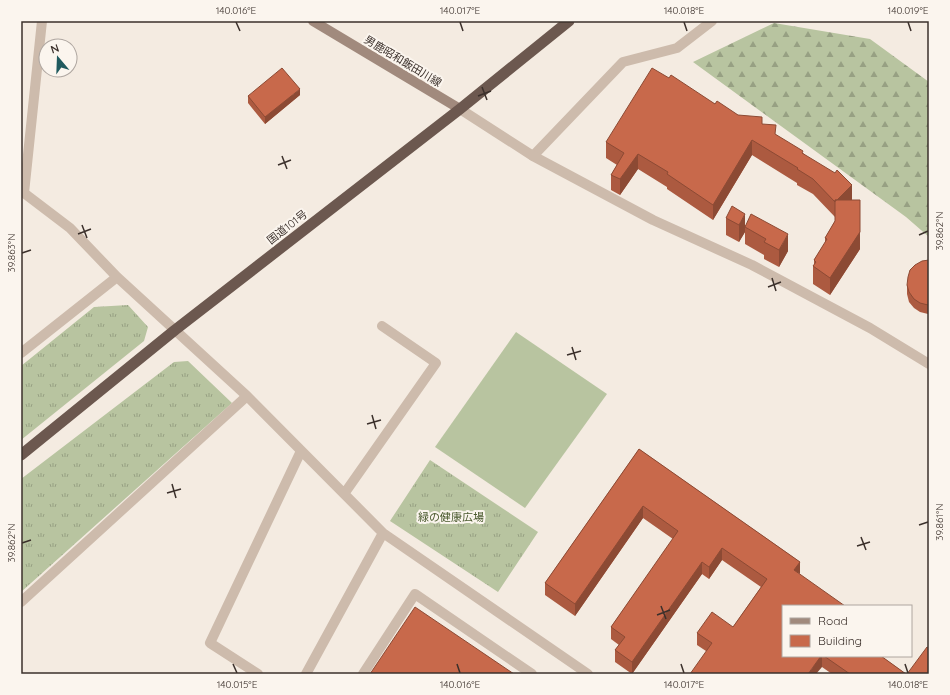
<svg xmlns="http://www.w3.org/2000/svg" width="950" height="695" viewBox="0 0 950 695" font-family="Quicksand,'Noto Sans JP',sans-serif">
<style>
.grass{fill:url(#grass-tufts)}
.forest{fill:url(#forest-firs)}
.pitch{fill:#b8c4a0}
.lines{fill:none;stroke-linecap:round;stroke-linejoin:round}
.service{stroke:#cdbbac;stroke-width:10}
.minor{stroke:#cdbbac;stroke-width:10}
.tertiary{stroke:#cdbbac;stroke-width:10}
.secondary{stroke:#a18a7d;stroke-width:10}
.trunk{stroke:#6c584f;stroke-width:11}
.wall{fill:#ac5a40}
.shaded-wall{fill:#8c4a34}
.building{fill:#c8694b;stroke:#8c4a34}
.ticks{fill:none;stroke:#3b302b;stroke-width:1.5}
.labels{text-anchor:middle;stroke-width:4;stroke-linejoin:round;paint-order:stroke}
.street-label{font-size:11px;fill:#3b302b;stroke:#fbf5ee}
.park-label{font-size:11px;fill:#4a5a2e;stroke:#fbf5ee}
.neatline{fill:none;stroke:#3b302b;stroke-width:1.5}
.ticks-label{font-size:10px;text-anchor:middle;fill:#3b302b}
</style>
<defs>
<pattern id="grass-tufts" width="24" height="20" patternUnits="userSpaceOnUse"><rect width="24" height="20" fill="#b8c4a0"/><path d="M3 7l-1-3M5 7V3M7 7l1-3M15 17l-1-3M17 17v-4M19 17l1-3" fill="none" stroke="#97a083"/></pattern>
<pattern id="forest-firs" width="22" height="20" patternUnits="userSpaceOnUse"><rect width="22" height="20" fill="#b8c4a0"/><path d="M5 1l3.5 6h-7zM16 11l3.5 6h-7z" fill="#97a083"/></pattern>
</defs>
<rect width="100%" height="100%" fill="#f4ebe1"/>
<path class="grass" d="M128,305l20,22 -4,14 -123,99v-74l73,-59z
M188,361l44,42 -211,189v-113l153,-117z
M430,460l108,72 -40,60 -108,-71z"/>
<path class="forest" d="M774,23l96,16 59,43v155l-23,-20 -213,-155z"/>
<path class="pitch" d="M516,332l91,62 -82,114 -90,-61z"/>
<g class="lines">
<path class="service" d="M363,674l52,-80 117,80"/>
<path class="minor" d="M533,156l90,-94 54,-14 35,-27
M21,191l3,2 46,35 47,49 130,119 136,137 205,141
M24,193l18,-172
M21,353l96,-76
M344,494l92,-131 -54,-37
M21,602l226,-206
M258,674l-48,-31 91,-192
M306,674l77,-141"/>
<path class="tertiary" d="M460,109l73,47 120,64 99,45 118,63 59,36"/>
<path class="secondary" d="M313,21l147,88"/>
<path class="trunk" d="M21,455l154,-125 285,-221 109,-88"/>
</g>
<path class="wall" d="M669,78l46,26 23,11 24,9 14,11 27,18 49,47 8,49 -30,46 -17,-11v-18l1,-1v-5l11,-17v-5l10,-17v-4l-22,-23 -16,-9v-2l-45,-28 -39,65 -46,-31v-2l-29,-18 -18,26 -9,-5v-15l6,-10 -11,-7v-16z
M300,95l-35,29 -17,-21v-7z
M726,218l19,7 43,26 -9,16 -15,-8v-4l-19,-11v-12l-6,10 -13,-7z
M929,260v54h-1l-8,-2 -6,-4 -5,-6 -2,-8v-9z
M639,449l161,113 -17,94h98l25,18h-74l-10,-7 -116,-16 -9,-6v-12l36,-6 28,-40 -39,-27 -13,19 -7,-5 -70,100 -17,-12v-12l4,-5 -8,-6v-12l62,-88 -30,-21 -68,98 -30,-21v-12z"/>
<path class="shaded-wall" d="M300,89v6l-35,29v-7z
M752,140v15l-39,65v-15z
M638,154v15l-18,26v-16z
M852,185v16l-17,16v-15z
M860,200v49l-30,46v-17z
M745,214v18l-6,10v-17z
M788,234v17l-9,16v-17z
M643,506v12l-68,98v-12z
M722,548v12l-13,19v-12z
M702,562v12l-70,100v-12z
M800,562v12l-6,-4z
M821,656h1v11l-6,7h-8z"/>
<path class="building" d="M282,68l18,21 -35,28 -17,-21z
M652,68l17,10 2,-3 44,29 2,-3 21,14 24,2v7l14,1 -1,9 28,17 -1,2 33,20 2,-3 15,15 -15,15h-2v2l-22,-23 -16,-10 1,-1 -46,-28 -39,65 -46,-31 1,-2 -30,-18 -18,25 -9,-4 13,-22 -18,-11z
M835,200h25v32l-30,46 -17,-12 3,-4 -2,-2 13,-21 -2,-1 10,-17z
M732,206l13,8 -6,11 -13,-7z
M751,214l37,20 -9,16 -15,-8 2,-3 -21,-12z
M929,260v45h-1l-8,-2 -6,-4 -5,-7 -2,-7 1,-8 2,-7 5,-5 7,-4z
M639,449l161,113 -6,8 51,36h-62v50h38l-13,18h-118l22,-31 -15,-10 15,-21 21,15 34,-48 -45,-31 -13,19 -7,-5 -70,100 -17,-12 10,-13 -14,-10 67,-96 -35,-25 -68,98 -30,-21z
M415,607l99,67h-144z
M927,647l2,1v26h-22z
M824,656h57l25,18h-56z"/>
<path class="ticks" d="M236,22l4,9M460,22l3,9M684,22l3,9M908,22l3,9M482,87l5,13M478,96l13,-5M282,156l5,13M278,165l13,-5M82,225l5,13M78,234l13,-5M919,235l9,-4M22,253l9,-3M772,278l4,13M768,287l13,-5M572,347l4,13M567,355l14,-4M372,415l4,14M367,424l14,-4M172,484l4,14M167,493l14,-4M919,525l9,-3M861,537l5,13M22,543l9,-3M857,546l13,-4M661,606l5,13M657,615l13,-5M233,664l4,9M457,664l3,9M681,664l3,9M905,664l3,9"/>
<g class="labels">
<g class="street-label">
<text transform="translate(403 61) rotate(31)" y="4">男鹿昭和飯田川線</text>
<text transform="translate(287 227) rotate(-38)" y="4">国道101号</text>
</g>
<g class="park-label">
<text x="451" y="521">緑の健康広場</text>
</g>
</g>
<rect width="950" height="695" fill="none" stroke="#fbf5ee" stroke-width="44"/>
<rect x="782" y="605" width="130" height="52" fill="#fbf5ee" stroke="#aea6a0"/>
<rect x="790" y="618" width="20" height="6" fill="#a18a7d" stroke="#aea6a0"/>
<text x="818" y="625" font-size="12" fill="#3b302b">Road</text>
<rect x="790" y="635" width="20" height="12" fill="#c8694b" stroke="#aea6a0"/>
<text x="818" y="645" font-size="12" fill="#3b302b">Building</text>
<g transform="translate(58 58) rotate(341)"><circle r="19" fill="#fbf5ee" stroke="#aea6a0"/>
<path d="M0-3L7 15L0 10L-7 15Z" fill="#1f5a5e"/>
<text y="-6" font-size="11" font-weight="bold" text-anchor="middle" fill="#3b302b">N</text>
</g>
<rect x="22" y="22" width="906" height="651" class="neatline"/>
<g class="ticks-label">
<text x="236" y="14">140.016°E</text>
<text x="460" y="14">140.017°E</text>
<text x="684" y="14">140.018°E</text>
<text x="908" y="14">140.019°E</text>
<text transform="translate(939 231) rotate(-90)" y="4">39.862°N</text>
<text transform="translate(11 253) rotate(-90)" y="4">39.863°N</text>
<text transform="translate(939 522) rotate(-90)" y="4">39.861°N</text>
<text transform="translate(11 543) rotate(-90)" y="4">39.862°N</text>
<text x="237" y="688">140.015°E</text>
<text x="460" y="688">140.016°E</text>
<text x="684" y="688">140.017°E</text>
<text x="908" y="688">140.018°E</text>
</g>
</svg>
